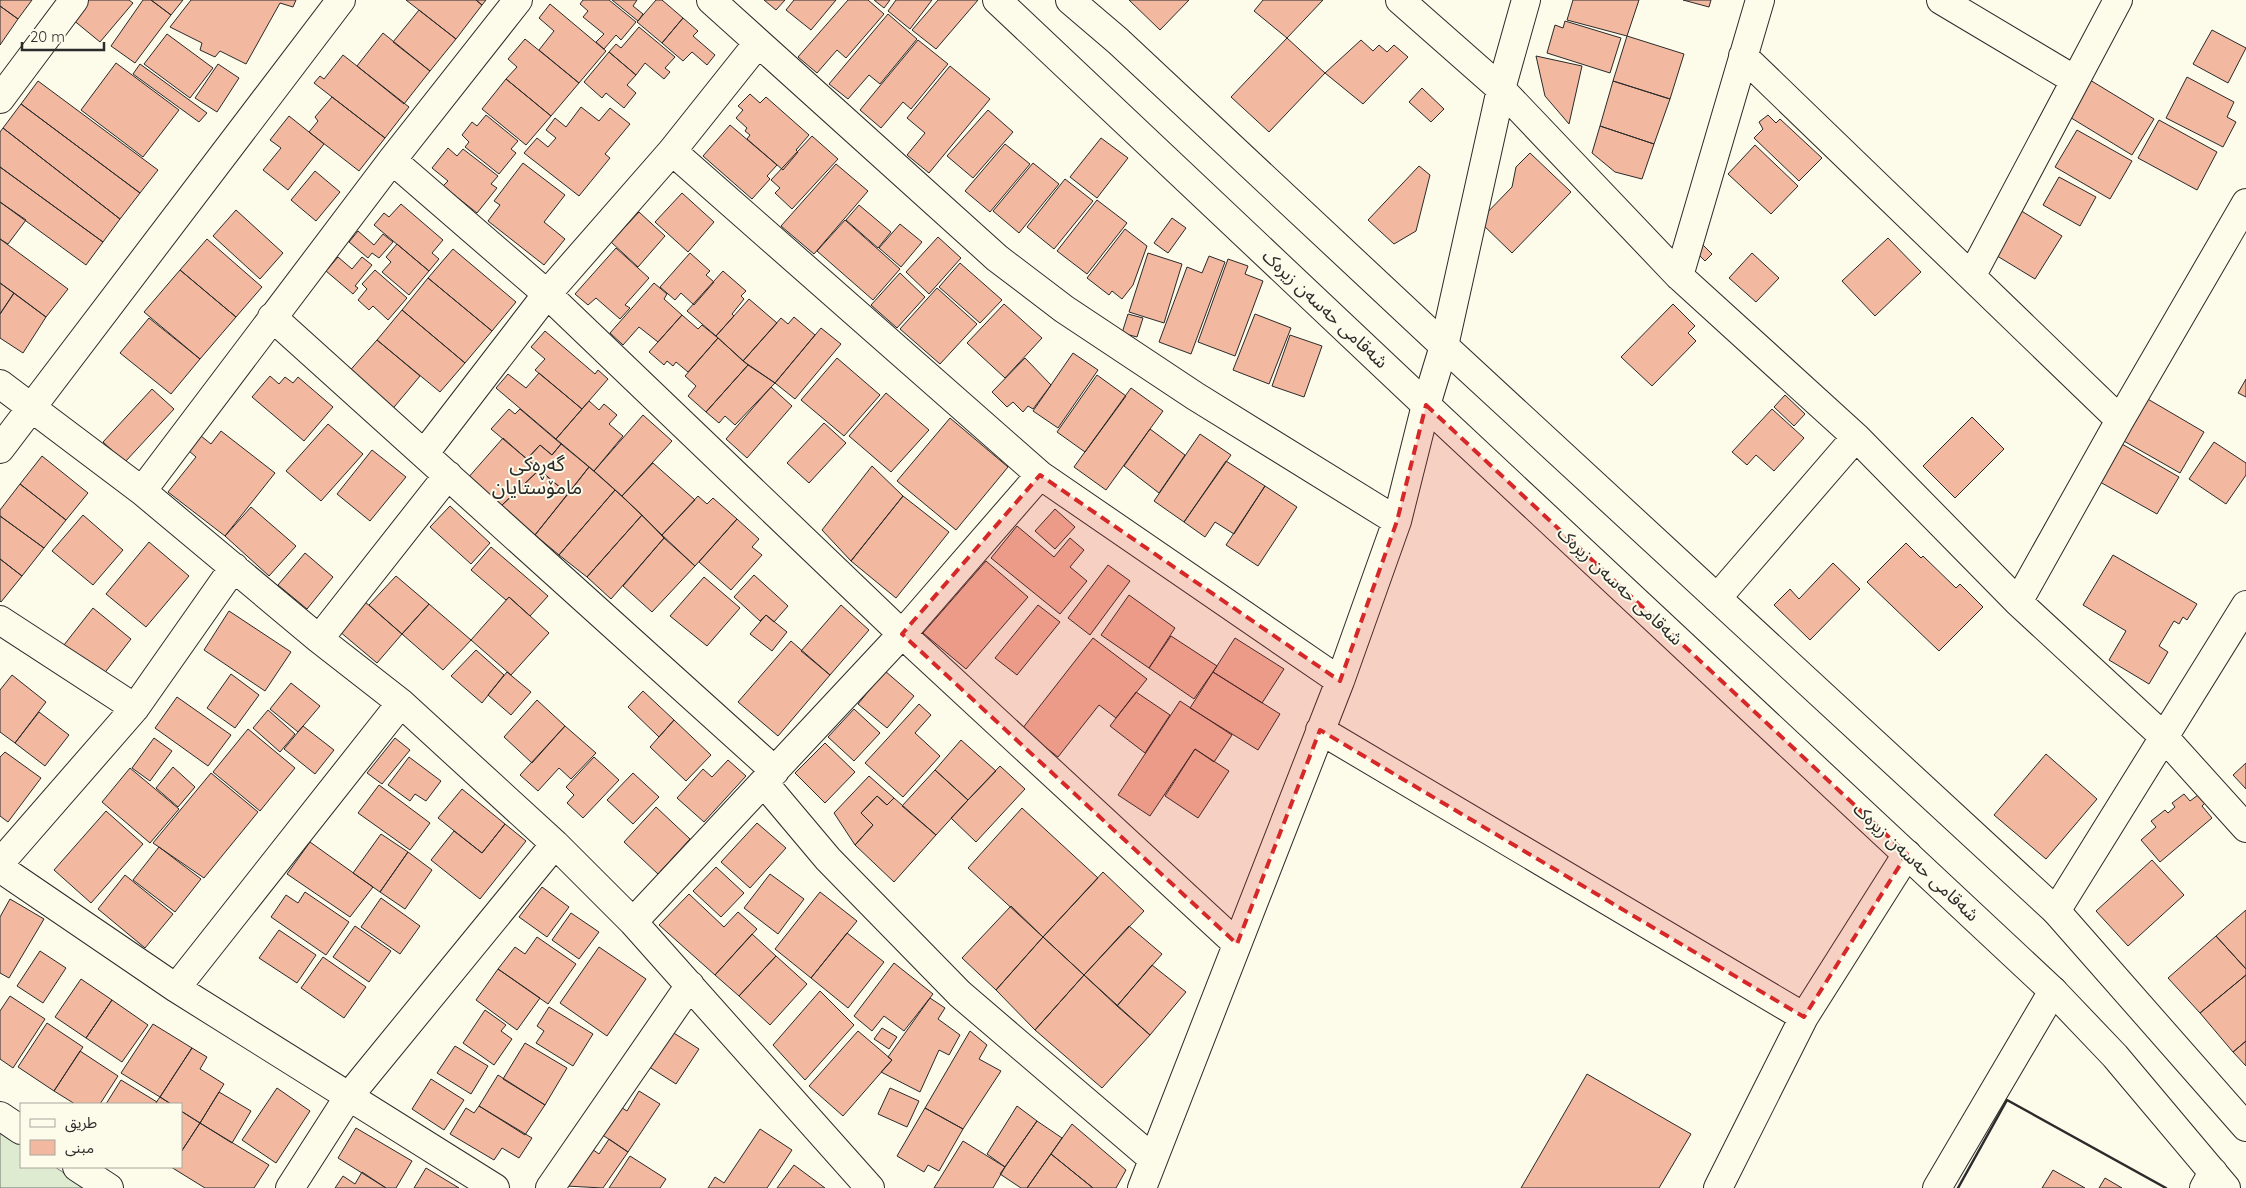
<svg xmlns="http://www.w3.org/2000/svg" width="2246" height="1188" viewBox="0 0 2246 1188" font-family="Quicksand,'Noto Sans Arabic',sans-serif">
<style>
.green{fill:#deebd1;stroke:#74746e}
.building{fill:#f2b8a0;stroke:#2b2b2b}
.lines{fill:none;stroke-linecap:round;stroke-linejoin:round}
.minor-casing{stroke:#2b2b2b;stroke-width:30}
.major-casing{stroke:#2b2b2b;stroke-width:30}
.minor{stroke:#fdfbea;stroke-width:28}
.major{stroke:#fdfbea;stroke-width:28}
.wall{stroke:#2b2b2b;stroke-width:2.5}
.marked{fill:#d62828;fill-opacity:0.2;stroke:#d62828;stroke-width:4;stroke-dasharray:10 6;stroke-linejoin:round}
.labels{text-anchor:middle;stroke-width:4;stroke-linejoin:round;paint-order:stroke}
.street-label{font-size:18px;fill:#2b2b2b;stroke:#fdfbea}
.quarter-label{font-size:20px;fill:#2b2b2b;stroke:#fdfbea}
</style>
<rect width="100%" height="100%" fill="#fdfbea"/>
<path class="green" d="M0,1131l21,14v22h34l32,21h-87z"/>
<path class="building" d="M0,0h32l-14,19 -18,-13z
M88,0h41l4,3 -33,39 -28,-23z
M143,0h8l20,15 -36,48 -24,-17z
M151,0h32l-12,15z
M191,0h105l-3,7 -13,-4 -34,61 -26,-13 -5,6 -15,-7 2,-7 -32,-16z
M406,0h70l6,5 -26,34z
M476,0h10l-4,5z
M583,0h26l27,22 -15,18 -5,-5 -12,14 -8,-7 8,-8 -21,-17 5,-6 -8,-7z
M612,0h25l-4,6 10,8 -5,7z
M656,0h6l21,18 -21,25 -25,-21z
M764,0h21l-9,10z
M794,0h42l-25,30 -25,-20z
M848,0h20l16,14 -38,44 -9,-8 -20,23 -19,-16z
M874,0h16l-6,8z
M896,0h36l-22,29 -22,-18z
M938,0h40l-42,49 -24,-19z
M1129,0h60l-29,30z
M1263,0h60l-36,38 -33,-27z
M1573,0h66l-12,36 -60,-16z
M1683,0h28l-2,7z
M550,4l56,47 -27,32 -40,-33 15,-19 -15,-13z
M0,6l18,13 -18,26z
M419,10l37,29 -26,32 -37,-29z
M888,14l29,25 -37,45 -11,-9 -21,24 -19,-15z
M683,18l15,13 -5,5 22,19 -8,10 -15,-13 -9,9 -21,-18z
M1565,21l56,17 -11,35 -63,-20 8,-28 8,3z
M639,27l36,30 -10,11 5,4 -6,7 -19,-16 -9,12 -27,-23 7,-8 5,4z
M2212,30l34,18 -18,35 -35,-19z
M383,33l47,38 -26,33 -47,-38z
M167,34l46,34 -23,30 -46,-34z
M1627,36l57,18 -14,45 -57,-18z
M1287,38l38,35 -56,59 -38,-35z
M525,39l54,44 -28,33 -45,-37 11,-12 -9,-8z
M918,40l30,24 -37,45 -8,-7 -22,26 -21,-18z
M1361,40l12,11 6,-6 8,7 7,-7 14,12 -45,47 -38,-31z
M609,52l27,23 -9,10 9,8 -12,15 -18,-15 -4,5 -18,-16z
M343,55l66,52 -24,31 -71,-55 6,-7 4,3z
M1536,56l46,10 -13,58 -24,-28z
M116,63l63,47 -36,47 -62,-47z
M140,64l67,49 -8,9 -66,-48z
M218,64l21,14 -22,34 -22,-14z
M950,66l40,33 -61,74 -22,-18 18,-22 -18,-15z
M2187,77l47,25 -7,15 9,5 -13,25 -57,-29z
M506,79l45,37 -25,29 -44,-36z
M2090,80l64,39 -22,36 -64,-39z
M38,81l120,89 -18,23 -119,-89z
M1613,81l57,18 -16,45 -54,-18z
M1422,88l22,21 -13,13 -22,-20z
M750,94l10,9 6,-6 43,38 -13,15 2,2 -15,18 -36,-31 3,-4 -5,-4 2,-3 -11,-10 7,-8 -5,-4z
M332,97l53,41 -26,33 -50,-39 9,-11 -3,-4z
M21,104l119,89 -20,26 -117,-91z
M581,107l18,14 11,-13 20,16 -25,30 5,4 -31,38 -55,-43 13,-15 11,9 8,-9 -10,-8 9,-12 11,9z
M988,110l25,22 -40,46 -26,-22z
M486,115l32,26 -7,8 5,4 -17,21 -34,-27 4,-5 -7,-7 10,-13 5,4z
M1768,115l8,8 4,-4 42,39 -23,23 -45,-43 9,-9 -4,-7z
M289,116l35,28 -36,46 -25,-20 18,-22 -11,-8z
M2159,120l58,32 -20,38 -59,-32z
M730,125l47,40 -10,11 3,3 -18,20 -49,-43z
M1600,126l54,18 -12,35 -27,-7 -23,-19z
M3,128l117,91 -17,23 -103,-75v-35z
M2077,130l55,31 -22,38 -55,-32z
M812,136l26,23 -46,50 -17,-16 5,-5 -9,-8z
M1101,138l27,20 -31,40 -27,-21z
M1005,144l25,20 -40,48 -25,-21z
M1755,145l43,41 -27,28 -43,-40z
M448,148l9,8 6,-7 35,27 -7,8 6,4 -20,25 -34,-27 5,-5 -16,-13z
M1530,153l41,39 -59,61 -33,-32 33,-34 4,-20z
M523,163l42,32 -21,27 21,17 -21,26 -56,-44 12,-16 -6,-4z
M1033,163l26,21 -40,49 -26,-22z
M836,164l32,27 -54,63 -33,-28z
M1419,166l11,9 -14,56 -22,13 -26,-24z
M0,167l103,75 -17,23 -86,-63z
M315,171l25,21 -24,29 -25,-21z
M2059,177l37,20 -16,29 -37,-21z
M1065,179l28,22 -39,48 -27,-22z
M682,193l32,29 -26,30 -33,-30z
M1097,200l30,23 -40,51 -30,-23z
M0,202l26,18 -18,24 -8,-5z
M401,204l42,36 -11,13 7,6 -10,12 -55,-46 10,-12 5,4z
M859,205l32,27 -13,16 -32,-28z
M2015,207l47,29 -27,43 -46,-28z
M236,210l47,43 -23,26 -47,-43z
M639,212l26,24 -27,31 -27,-25z
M1172,218l14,10 -18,25 -14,-10z
M845,220l55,49 -27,31 -56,-49z
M900,224l22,18 -21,25 -22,-19z
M1125,229l22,17 -14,39 -11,14 -10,-8 -3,4 -22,-17z
M358,231l16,14 9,-11 10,8 -14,16 -7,-5 -4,5 -19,-16z
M938,237l23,21 -32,36 -23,-22z
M1888,238l33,34 -46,44 -33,-35z
M0,239l68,50 -22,28 -46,-34z
M207,239l55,48 -26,30 -56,-47z
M1700,242l12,12 -7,7 -8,-8z
M397,244l32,27 -20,24 -27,-23 9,-10 -5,-5z
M616,248l33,30 -24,27 5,3 -10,11 -24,-21 -8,7 -13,-11z
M453,249l63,53 -24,29 -64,-53z
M690,253l20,18 -4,4 8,7 -20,23 -13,-12 -6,7 -15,-13z
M1148,253l34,11 -18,59 -35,-11z
M1752,253l27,25 -23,24 -27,-24z
M1209,256l16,6 -34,92 -32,-12 28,-75 15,6z
M338,257l14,12 10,-12 10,8 -17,21 3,2 -5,6 -27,-23z
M1228,259l20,7 -3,8 18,7 -28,75 -37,-14z
M960,263l42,37 -22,23 -41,-36z
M180,270l56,47 -36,42 -56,-47z
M375,270l32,28 -19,22 -15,-14 -4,4 -11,-10 9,-11 -5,-5z
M723,271l23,20 -5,5 3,3 -12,15 2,2 -18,20 -29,-25z
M900,273l25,24 -28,31 -26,-23z
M428,278l64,53 -27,32 -63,-53z
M0,283l14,10 -14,21z
M654,283l13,11 -3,5 18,16 -24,27 -19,-15 -16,18 -13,-12z
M937,288l40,36 -37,40 -40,-35z
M14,293l32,24 -23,36 -23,-15v-24z
M749,299l28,24 -34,38 -27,-25z
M1004,304l38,34 -37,40 -38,-35z
M1673,304l22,22 -7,7 8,8 -44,45 -31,-29z
M402,310l63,53 -25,29 -63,-52z
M1128,314l15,4 -6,19 -15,-4z
M1255,314l36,14 -22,56 -36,-14z
M682,315l16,14 4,-4 16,13 -30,34 -12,-10 -3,4 -6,-5 -3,4 -15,-13z
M794,317l21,18 -40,48 -32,-22 38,-43 7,6z
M149,318l51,41 -29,35 -51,-41z
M821,328l20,16 -46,55 -20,-16z
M545,331l50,43 3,-4 10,9 -26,30 -47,-39 10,-11 -14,-12z
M1290,335l32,11 -18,51 -32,-11z
M718,338l30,27 -42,47 -18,-16 8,-10 -11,-10z
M377,340l43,36 -30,36 -44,-37z
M1073,353l25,17 -40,58 -25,-17z
M837,358l43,37 -36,41 -43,-36z
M1025,358l26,27 -18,24 -5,-3 -5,6 -10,-10 -6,5 -15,-15z
M748,365l27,18 -40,42 -10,-9 -6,7 -13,-11z
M539,373l43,36 -26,30 -60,-51 12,-14 18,14z
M1097,375l29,21 -41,56 -28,-20z
M270,376l9,8 6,-7 8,6 5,-6 35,30 -29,34 -52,-44z
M2246,379v18l-8,-4z
M771,387l21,19 -45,52 -21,-19z
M1131,388l32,23 -57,79 -32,-23z
M152,389l22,20 -49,53 -22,-20z
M886,393l43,37 -38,42 -42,-36z
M1785,395l20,19 -11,12 -20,-19z
M2146,398l58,34 -24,41 -58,-33z
M589,401l10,9 5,-6 13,11 -8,9 14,12 -29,35 -38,-32z
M509,409l6,5 5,-5 41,35 -9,11 -12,-10 -13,14 -36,-30z
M1772,409l32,29 -30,33 -18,-16 -9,10 -15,-13z
M643,415l29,26 -50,55 -28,-25z
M1972,417l32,32 -49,49 -32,-32z
M950,418l58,49 -52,63 -59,-49z
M824,423l22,20 -37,40 -22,-20z
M328,424l35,30 -42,47 -35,-30z
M1150,429l35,26 -26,38 -35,-27z
M221,431l54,42 -50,63 -57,-44 28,-35 -7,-6 12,-15 10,8z
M1200,434l31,21 -47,67 -30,-21z
M503,438l36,32 -38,36 -34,-27z
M2214,442l32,21v12l-20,29 -37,-25z
M561,444l28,23 -21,27 -41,-35 13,-14 12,10z
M2122,444l57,33 -22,37 -57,-32z
M372,450l34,27 -36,44 -33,-27z
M42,456l46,37 -22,27 -46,-36z
M1226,461l39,25 -31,48 -19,-12 -10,15 -21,-15z
M653,463l42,37 -33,35 -40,-39z
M872,466l31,30 -52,65 -29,-31z
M589,467l26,23 -56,65 -24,-20z
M539,470l29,24 -33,41 -34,-29z
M20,484l46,36 -22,28 -44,-32v-6z
M1265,486l32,21 -39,59 -32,-21z
M615,490l27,25 -55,62 -28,-22z
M698,496l9,8 6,-6 24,21 -42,47 -33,-31z
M903,496l46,36 -53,66 -45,-37z
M450,506l40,37 -19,21 -41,-37z
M251,507l45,39 -27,30 -44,-40z
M1055,509l20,18 -20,22 -20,-18z
M83,515l40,35 -30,35 -41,-34z
M642,515l22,23 -53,61 -24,-22z
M0,516l44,32 -22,28 -22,-17z
M737,519l22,20 -7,8 10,8 -31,35 -32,-28z
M1017,526l37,31 16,-19 14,12 -14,17 17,14 -27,33 -69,-56z
M664,538l31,28 -43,46 -29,-26z
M149,542l40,34 -43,51 -40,-33z
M1906,543l15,15 2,-2 33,32 4,-4 23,23 -44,44 -72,-69z
M491,547l57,49 -18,20 -21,-19 -3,3 -35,-30z
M305,553l28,24 -26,32 -29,-24z
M2113,555l84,49 -10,16 -4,-3 -4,7 -5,-3 -15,25 9,6 -19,32 -40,-24 17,-29 -43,-26z
M0,559l22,17 -21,26 -1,-1z
M986,561l42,36 -62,72 -43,-36z
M1833,563l27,26 -50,51 -36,-35 16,-16 9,10z
M1108,565l22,16 -40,54 -22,-17z
M754,575l34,31 -14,16 -8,-7 -6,6 -26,-24z
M396,576l33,28 -27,30 -33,-29z
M704,577l36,31 -33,38 -37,-30z
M1129,595l46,33 -26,40 -48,-33z
M509,597l40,36 -38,42 -40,-35z
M364,601l38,33 -25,29 -38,-32z
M429,604l42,36 -28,30 -41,-36z
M841,605l28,25 -39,45 -29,-24z
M1038,605l22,17 -43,53 -22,-17z
M93,608l38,31 -28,36 -39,-30z
M229,611l62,41 -26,39 -61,-41z
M766,615l21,17 -15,19 -22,-17z
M1171,636l46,30 -23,33 -45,-31z
M1093,638l54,41 -31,39 -17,-13 -41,52 -36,-28z
M1235,638l49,31 -22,34 -49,-31z
M791,641l39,34 -52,61 -40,-34z
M476,650l28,25 -22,28 -31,-27z
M885,671l29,25 -27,32 -29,-24z
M507,672l24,20 -20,23 -23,-20z
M1213,672l67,42 -22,36 -68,-42z
M231,674l28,21 -24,33 -28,-20z
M12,675l34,27 -31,41 -15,-11v-42z
M291,683l29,23 -22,26 -28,-23z
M643,691l31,29 -15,17 -31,-30z
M1136,692l34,23 -25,38 -35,-27z
M177,697l54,38 -23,31 -53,-38z
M537,700l28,26 -33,37 -28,-26z
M1180,701l52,34 -18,27 -19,-13 -45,67 -32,-21z
M919,704l12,11 -16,18 25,23 -37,41 -38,-34z
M854,709l26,24 -26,28 -26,-24z
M268,710l27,24 -15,18 -27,-24z
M39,712l30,23 -24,31 -30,-23z
M674,720l37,35 -25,26 -36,-34z
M303,726l31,24 -19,24 -31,-25z
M565,726l31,27 -25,26 -12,-11 -21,23 -18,-16z
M248,729l47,39 -35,43 -47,-39z
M154,738l18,13 -22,30 -18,-13z
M395,738l15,12 -28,34 -15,-11z
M961,740l35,31 -28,29 -33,-30z
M825,743l30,29 -30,31 -30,-30z
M1195,749l34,22 -31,47 -33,-22z
M5,752l36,26 -33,44 -8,-6v-59z
M2046,754l51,45 -51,60 -52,-44z
M409,757l32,24 -15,20 -11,-7 -5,7 -22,-16z
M594,757l25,23 -36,38 -16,-15 7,-8 -8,-8z
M728,760l18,16 -42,46 -27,-24 26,-29 9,8z
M2246,763v26l-13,-14z
M1000,766l25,23 -49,53 -25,-24z
M173,767l22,20 -17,20 -22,-19z
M130,768l49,41 -29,34 -48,-41z
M935,770l33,30 -32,35 -34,-29z
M211,773l47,39 -54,66 -51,-35z
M633,773l26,24 -26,27 -26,-24z
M869,776l25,22 -7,7 -10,-9 -16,17 12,12 -18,20 -21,-32z
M379,785l51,38 -20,27 -52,-37z
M462,789l43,35 -23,29 -44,-35z
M2184,794l6,7 8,-6 7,8 -3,3 10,12 -52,44 -19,-22 15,-13 -5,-6 14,-11 3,3 7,-6 -3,-4z
M877,796l10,9 7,-7 42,37 -42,47 -39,-37 18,-20 -12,-12z
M656,807l34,32 -32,35 -34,-32z
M1022,808l76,70 -55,59 -75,-69z
M106,811l37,33 -52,59 -37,-33z
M757,823l29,25 -36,40 -29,-26z
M505,824l21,17 -46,58 -49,-39 23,-29 28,22z
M381,834l27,18 -28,40 -27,-19z
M310,842l63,45 -23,30 -63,-43z
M159,847l42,32 -26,33 -42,-32z
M408,852l24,18 -27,39 -25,-17z
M2152,860l32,35 -56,51 -32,-35z
M716,867l28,26 -23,24 -28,-26z
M1103,872l41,39 -60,64 -41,-38z
M770,874l34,25 -26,35 -34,-26z
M125,875l48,39 -28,34 -47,-39z
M542,887l27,20 -22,30 -28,-20z
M305,892l44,30 -23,33 -55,-38 15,-22 12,8z
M820,892l37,29 -46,57 -36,-29z
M689,894l35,33 14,-15 19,17 -42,46 -56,-50z
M381,898l39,28 -20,28 -39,-27z
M10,899l34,20 -35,59 -9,-5v-56z
M1011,906l32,31 -47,53 -34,-32z
M2246,910v59l-30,-33z
M571,913l28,19 -20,27 -27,-19z
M355,926l36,25 -22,31 -36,-25z
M1129,926l33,28 -45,52 -33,-31z
M279,930l37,25 -19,28 -38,-25z
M847,933l37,29 -36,46 -37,-30z
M752,934l24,22 -37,40 -24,-21z
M2216,936l30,33v6l-46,38 -32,-35z
M537,937l39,27 -28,40 -50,-35 17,-22 10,7z
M1043,937l41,38 -49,55 -39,-40z
M599,947l47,32 -39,57 -47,-33z
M40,951l26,17 -23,35 -26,-17z
M776,956l31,28 -37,41 -31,-29z
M323,957l43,30 -22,31 -43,-30z
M894,963l39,31 -29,37 -20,-15 -12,15 -18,-15z
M1152,965l34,27 -36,43 -33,-29z
M498,969l42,29 -23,32 -41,-30z
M1084,975l66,60 -48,53 -67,-58z
M2246,975v66l-13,11 -33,-39z
M81,979l31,21 -26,38 -31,-21z
M820,991l34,34 -49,55 -32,-35z
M10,996l35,23 -32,49 -13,-9v-48z
M930,998l15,10 -7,11 22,16 -11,20 -10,-5 -19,42 -39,-20 11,-12 -4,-3z
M112,1000l36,25 -26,37 -36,-24z
M549,1007l44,27 -20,32 -37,-23 8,-12 -7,-5z
M485,1010l21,15 -5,6 11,8 -18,26 -31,-22z
M47,1023l36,24 -29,44 -36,-24z
M153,1024l39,24 -32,49 -39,-24z
M882,1028l15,9 -8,12 -15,-10z
M669,1030l30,19 -23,35 -30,-19z
M858,1031l34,29 -49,56 -34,-30z
M970,1031l17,14 -8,14 22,12 -38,58 -38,-21z
M2246,1041v25l-13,-14z
M525,1043l42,25 -22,37 -42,-26z
M455,1046l33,20 -17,28 -34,-21z
M192,1048l15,9 -7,12 24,15 -24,39 -19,-12v-7h-10l-11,-7z
M80,1051l38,25 -18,28h-25l-21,-13z
M1587,1074l104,60 -32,54h-138z
M498,1075l47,30 -20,30 -46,-29z
M431,1079l33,21 -20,30 -32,-21z
M121,1080l36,22 -2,2h-49z
M277,1088l33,23 -34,52 -34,-23z
M890,1088l29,13 -12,26 -29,-13z
M639,1091l21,13 -32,48 -27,-18 18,-28 8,5z
M219,1092l32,19 -19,32 -32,-20z
M160,1097l11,7h-16z
M479,1106l53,32 -13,20 -17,-10 -8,12 -44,-26 16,-26 8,5z
M1017,1106l20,15 -32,46 -18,-13z
M925,1108l38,21 -24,42 -11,-6 -4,7 -27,-16z
M181,1111l19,12 -19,29z
M1037,1121l25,17 -35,50h-6l-21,-14z
M200,1123l69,42 -15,23h-49l-34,-21h10v-15z
M1072,1124l54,46 -10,18h-23l-42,-34z
M356,1128l56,33 -16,27h-10l-48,-30z
M760,1129l32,21 -25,38h-59l7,-11 9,6z
M609,1139l19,13 -25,36 -37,-2 26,-37 7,5z
M963,1141l42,26 -12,21h-59z
M1051,1154l42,34h-66z
M630,1156l36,23 -6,9h-51z
M794,1165l31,23h-48z
M426,1168l33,20h-45z
M2053,1170l32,18h-43z
M362,1172l24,16h-51l8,-12 12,8z
M2105,1178l17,10h-23z"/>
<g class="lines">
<g class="minor-casing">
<path id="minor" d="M711,0l286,258 67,51 131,87 202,125
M1400,0l101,89 178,187 177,161 162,165 146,135 82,91
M1941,0l134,80
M1743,56l377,364
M0,99l74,-99
M672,151l368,324 300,206
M392,160l155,134 355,340 335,310
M1972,275l146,-275
M1679,276l81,-276
M272,317l503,454
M0,384l142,107 177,148 82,64 154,141 78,78 237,266
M0,449l341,-449
M424,454l123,-160 125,-143 86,-108
M142,491l250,-331 126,-160
M1717,598l139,-161
M2018,602l102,-182 126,-217
M0,620l135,88
M319,639l129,-164
M1320,730l484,287
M764,783l64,76 132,135 193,165
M0,863l135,-155 99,-141
M0,868l176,120 319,200
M2056,911l190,-306
M633,922l269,-288 138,-159
M176,988l225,-285
M0,1116l21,14
M77,1167l32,21
M290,1188l59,-92 206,-252
M550,1188l140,-203
M1142,1188l198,-507 57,-160 29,-116 18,-59 57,-257 25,-89
M1718,1188l86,-171 103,-163
M1937,1188l116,-197
M2204,1188l9,-16"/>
</g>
<g class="major-casing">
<path id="major" d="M997,0l429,405 627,586 62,65 111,132
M1070,0l48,41 326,305 612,565 190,216"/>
</g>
<use href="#minor" class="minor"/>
<use href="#major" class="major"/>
<path class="wall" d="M1958,1188l49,-88 159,88"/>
</g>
<path class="marked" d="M1426,405l481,449 -103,163 -484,-287 -83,214 -335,-310 138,-159 300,206 57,-160z"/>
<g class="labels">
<g class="street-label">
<text transform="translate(1325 309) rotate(43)" y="6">شەقامی حەسەن زیرەک</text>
<text transform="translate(1620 586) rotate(43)" y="6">شەقامی حەسەن زیرەک</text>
<text transform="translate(1916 862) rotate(43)" y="6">شەقامی حەسەن زیرەک</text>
</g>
<g class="quarter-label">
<text x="537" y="471">گەڕەکی<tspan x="537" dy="23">مامۆستایان</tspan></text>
</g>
</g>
<rect x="20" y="1103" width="162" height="65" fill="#fdfbea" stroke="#a9a89e"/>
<rect x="30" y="1119" width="25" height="8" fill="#fdfbea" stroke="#a9a89e"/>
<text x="65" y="1128" font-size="15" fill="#2b2b2b">طريق</text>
<rect x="30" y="1140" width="25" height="15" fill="#f2b8a0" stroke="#a9a89e"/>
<text x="65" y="1153" font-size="15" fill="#2b2b2b">مبنى</text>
<path d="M22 42v8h82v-8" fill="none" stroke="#2b2b2b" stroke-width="2.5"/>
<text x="30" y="42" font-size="15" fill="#2b2b2b" stroke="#fdfbea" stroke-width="4" paint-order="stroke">20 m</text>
</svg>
